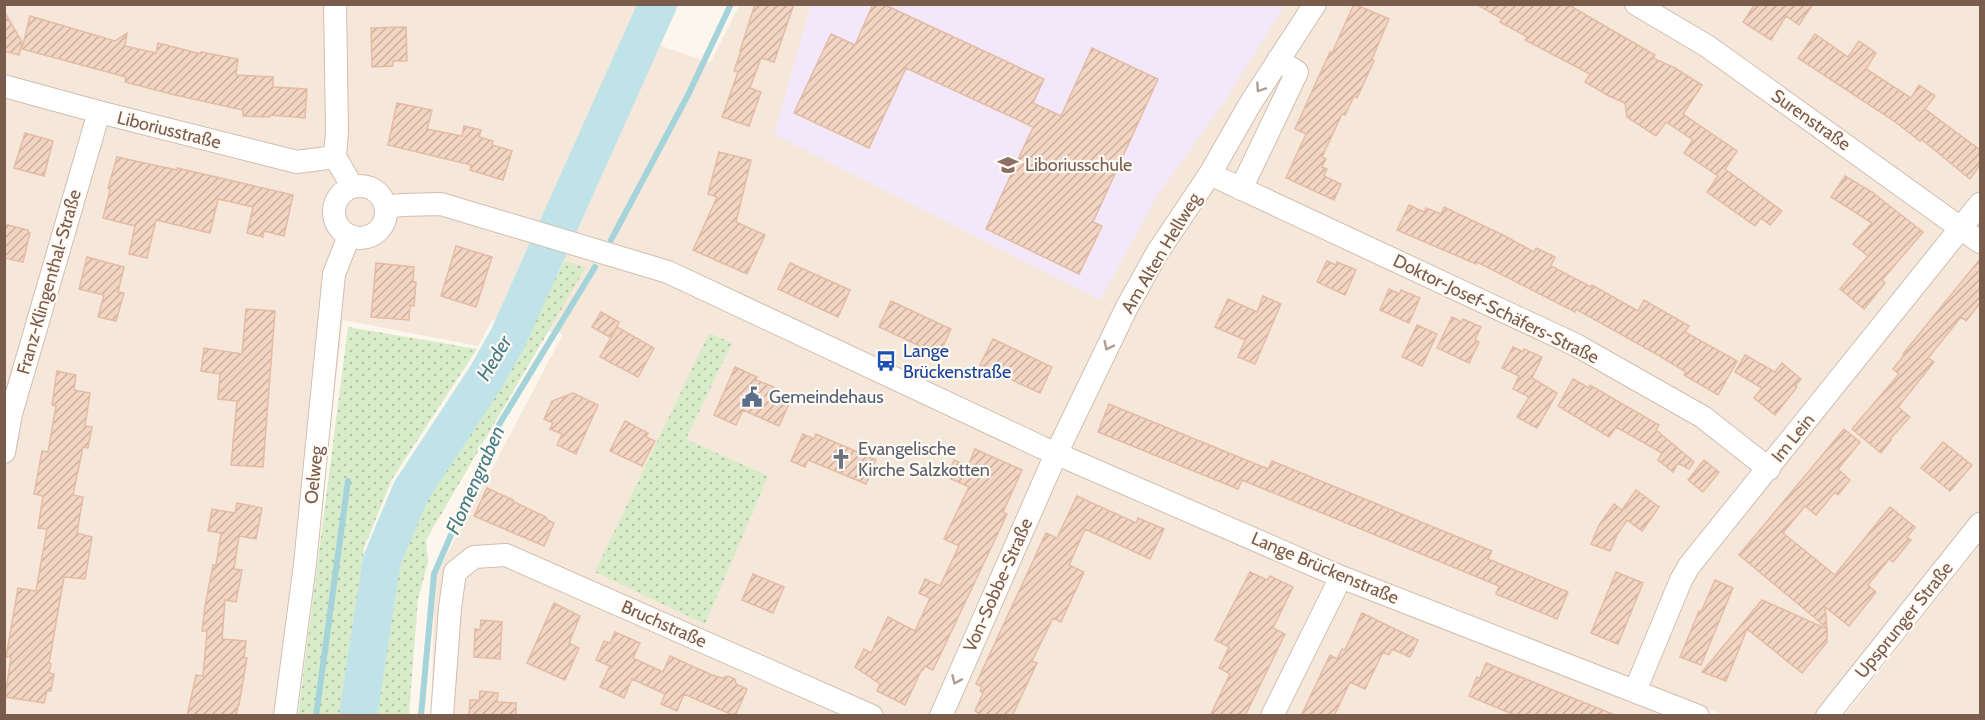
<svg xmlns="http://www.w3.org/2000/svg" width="1985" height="720" viewBox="0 0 1985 720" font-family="Cabin,sans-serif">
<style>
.residential{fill:#f5e8da}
.education{fill:#f3e8fa}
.grass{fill:url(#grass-dots)}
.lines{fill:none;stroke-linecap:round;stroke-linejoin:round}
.stream{stroke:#a5d3da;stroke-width:6}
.river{stroke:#bfe3e8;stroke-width:38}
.building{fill:url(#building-hatch);stroke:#e6bba3;stroke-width:1.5}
.minor-casing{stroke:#d1beb0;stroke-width:24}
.minor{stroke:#fff;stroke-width:22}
.oneway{stroke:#af9d94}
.labels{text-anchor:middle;stroke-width:4.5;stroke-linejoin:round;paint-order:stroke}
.street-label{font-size:18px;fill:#7a5c4d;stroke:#fffaf3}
.education-label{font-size:18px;fill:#785e54;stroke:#fffaf3;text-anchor:start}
.transit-label{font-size:18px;fill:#164399;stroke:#fffaf3;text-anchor:start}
.service-label{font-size:18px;fill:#4e5e75;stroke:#fffaf3;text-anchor:start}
.worship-label{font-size:18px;fill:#5b616d;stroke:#fffaf3;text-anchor:start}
.water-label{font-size:20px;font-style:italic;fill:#437c86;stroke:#fffaf3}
</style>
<defs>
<pattern id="grass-dots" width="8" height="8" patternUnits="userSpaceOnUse" patternTransform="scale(1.5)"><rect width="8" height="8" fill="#d8ecc9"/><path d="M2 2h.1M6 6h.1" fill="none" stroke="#b4c2a5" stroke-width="1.8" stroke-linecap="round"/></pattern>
<pattern id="building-hatch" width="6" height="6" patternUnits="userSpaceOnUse" patternTransform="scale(1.5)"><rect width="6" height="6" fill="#f3d5c3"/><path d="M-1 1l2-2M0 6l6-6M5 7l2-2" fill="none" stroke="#cab0a1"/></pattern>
</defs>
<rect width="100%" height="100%" fill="#fdf6ec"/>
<path class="residential" d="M740,4l1240,1v506l-160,204h-96l-386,-146 -670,-286 999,432h-1236l4,-138 128,-243 -71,-14 -14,26 -135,-26 -47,395h-291l-1,-710h635l-14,28 85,30z
M1980,543v172h-135z"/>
<path class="education" d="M1026,4l6,3 2,-3 251,1 -61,97 -67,94 -57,104 -326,-166 37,-129z"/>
<path class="grass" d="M565,261l21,6 -160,273 2,22 -10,37 -9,116h-35l15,-133 8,-33 12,-27 112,-177 5,-14z
M348,327l129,22 -85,130 -28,69 -18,167h-48z
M709,333l23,10 -46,96 82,37 -63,148 -110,-52z"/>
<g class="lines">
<path class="stream" d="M611,240l77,-145 43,-91
M316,716l32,-235
M421,716l13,-142 66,-151 95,-156"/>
<path class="river" d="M358,716l24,-156 29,-69 75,-114 22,-39 150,-334"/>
</g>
<path class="building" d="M755,4h39l-20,58 -13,-4 -11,30 11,4 -12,34 -27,-9 16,-45 -4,-1 7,-20h-1z
M873,4h10l161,75 -11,24 28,13 31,-68 66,31 -65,143 9,4 -23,48 -93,-45 47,-102 -127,-59 -37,80 -75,-35 37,-79 24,11z
M1354,4l35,15 -17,40 2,2 -17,37 -3,-2 -9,19 -3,-1 -20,43 4,2 -4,8 5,2 -3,7 17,8 -7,16 -48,-22 20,-44 -11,-5 35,-77 2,1z
M1476,4h91l88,51 -2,3 22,10 27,17 -19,29 54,37 -12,18 57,42 -12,14 -9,-7 -6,8 -48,-34 11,-16 -34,-23 9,-13 -27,-18 -10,14 -29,-19 -2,-14 -16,-7 -24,-14 5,-8 -65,-34 2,-3 -27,-15 2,-3z
M1755,4h58l-14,21 -13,-9 -15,24 -28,-18z
M4,11l18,31 -3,13 -15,-4z
M30,16l85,25 12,-8 -2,13 31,7 2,-10 43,11v-2l37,7 -2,16 37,2v10l34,2 -2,29 -35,-3v2l-27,-1v-6l-68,-15 -50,-13 1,-5 -104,-28z
M406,27l1,34h-14v5l-21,1 -1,-39z
M1815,34l33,23 11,-16 17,12 -10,16 45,29 8,-13 16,11 -10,13 55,41v15l-10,14 -49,-40 -1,2 -26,-20 -96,-63z
M397,103l35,7 -5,19 35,7 2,-10 17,4 -2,7 14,4 -1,4 20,6 -9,29 -33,-10 1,-5 -83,-20z
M25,133l28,8 -9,35 -30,-8z
M719,152l32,8 -15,62 29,13 -18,39 -54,-24 24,-53 -9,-3z
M117,157l60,13v-2l116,27 -9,41 -20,-5 -1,6 -16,-4 6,-26 -35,-8 -8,34 -54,-13 -9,38 -18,-4 6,-28 -32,-8 7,-28 -2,-2z
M1845,176l27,16 51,40 -41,48 3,3 -21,26 -24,-20 28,-33 -15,-12 19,-21 -41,-26z
M1409,205l15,7 2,-4 15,6 3,-7 59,28 31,17 2,-4 19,9 -4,9 40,21 1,-2 46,26 6,-11 45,26 -4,6 52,29 -19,34 -34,-20 2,-3 -28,-17 -82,-46 -1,3 -98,-50 -1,2 -79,-34z
M4,224l24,6v2l2,1 -7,29 -19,-4z
M456,246l36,11 -16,50 -35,-11z
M87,257l37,10 -6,25 6,1 -8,28 -18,-4 6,-22 -25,-6z
M1980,259v44l-14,18 -5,-4 -33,41 6,4 -36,45 12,10 -20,22 1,1 -10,13 -29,-24 47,-55 -6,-5 11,-14 -1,-1z
M1327,261l9,4 1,-3 19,8 -11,25 -28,-13z
M376,263l38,4 -1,15h3l-2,24 -4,-1 -1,15 -38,-3z
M790,263l60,27 -12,27 -60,-28z
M1389,289l10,5 2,-4 19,8 -11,25 -29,-13z
M1263,296l18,8 -26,60 -17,-7 7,-17 -30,-13 13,-28 29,13z
M891,301l60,28 -12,26 -60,-28z
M246,309l29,2 -12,156 -32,-2 6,-64 -19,-2 2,-25 -19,-3 3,-23 38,6z
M601,312l18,10 -8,16 -19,-11z
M1452,317l10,5 1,-3 18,8 -6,13 4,2 -10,21 -32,-15z
M1417,325l20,9 -15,32 -20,-9z
M617,327l37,21 -16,29 -38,-20z
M993,339l59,28 -12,26 -60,-28z
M1513,347l10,5 1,-3 18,8 -10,21 25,15 -20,35 -20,-11 12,-20 -16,-8 6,-13 -17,-8z
M1745,355l30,17 7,-9 19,16 -6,7 2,1 -22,28 -21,-17 8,-10 -27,-16z
M735,367l22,10 -1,3 18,7 -2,5 19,8 -12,26 -36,-16 -7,15 -22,-10z
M57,371l19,4 -2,15 16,3 -5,33 7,1 -4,21 -5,-1 -10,48 10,2 -6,36 15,4 -7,42 -21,-2 -15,86 2,1 -2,9 5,1 -3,17h-4l-3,12 -39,-6 6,-40h-5l12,-69 18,3 11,-62 -9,-1 5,-32 -9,-2 8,-43 6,1 8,-46 -4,-1z
M1573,379l16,9 1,-3 69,40 -3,5 38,32 -5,7 -11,-6 -5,9 -15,-12 4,-7 -46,-26 -7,10 -51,-31z
M573,393l25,12 -22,49 -19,-9 5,-11 -12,-5 3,-6 -9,-4 8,-18z
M1109,404l159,65 4,-8 220,90 -4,8 80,33 -11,27 -61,-25 3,-8 -257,-106 -4,9 -140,-57z
M625,421l23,12 -2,4 9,4 -13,25 -32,-15z
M1844,429l16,13 -22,27 12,11 -12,15 -3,-3 -19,23 -11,-9 -22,27 52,42 55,-68 25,20 -8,10 4,3 -18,22 -4,-3 -21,26 8,7 -27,34 -24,-19 2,21 -88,-73z
M803,434l11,5 2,-5 60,26 -10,24 -58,-24 -3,7 -14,-6z
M1943,442l29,23 -22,26 -29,-23z
M975,449l47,21 -19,42 4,2 -74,156 -8,-4 -2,4 -1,-1 -17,36 -28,-14 3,-7 -25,-17 9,-18 7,4 17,-36 27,14 15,-33 -11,-5 6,-14 15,7 19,-40 -15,-7 25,-52 -22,-10 7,-17 14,6z
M1704,460l15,12 -16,20 -15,-12z
M487,488l26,12 -1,1 34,16v2l8,4 -10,23 -70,-30z
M1636,490l23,17 -17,24 -15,-11 -10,15 -7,16 -19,-7 8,-19 15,-21 8,6z
M1077,496l59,27 2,-5 26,11 -14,30 -65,-30 -16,36 15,7 -23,50 -8,-4 -21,43 5,2 -25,53h-28l-9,-5 8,-18 -3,-2 2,-4 -6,-3 70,-151 11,5z
M237,503l25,5 -6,31 -17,-3 -5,33 8,1 -6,32 -11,-2 -3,39 24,2 -2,17h3l-8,47h-1l-2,11h-49l9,-41 7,1 4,-45h-5l3,-25 8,-41h3l5,-32 -13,-2 4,-22 23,4z
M1250,572l17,8 3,-4 23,11 -20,41 12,6 -40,82h-35l20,-42 -11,-6 10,-21 -14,-7z
M1616,572l27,11 -25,61 -27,-11z
M753,574l31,13 -11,26 -31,-13z
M1715,580l18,8 -32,77 -21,-8 19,-46 2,1z
M1762,600l65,29v13l-25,31 -55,-44 -21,52 -24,-9z
M554,603l26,13 -11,27 10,5 -14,32 -38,-17z
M1362,613l56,27 -8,17 -18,-8 -3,6 -6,-3 -18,37 -15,-7 -16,34h-33l29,-61 7,4 5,-10 3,1z
M481,620l21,2 -2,37 -26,-2 1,-28 5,1z
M615,632l25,11 -7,15 30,14 7,-16 42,19 10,3 6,-2 7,3 1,5 11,5 -12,27 -51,-22 -7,17 -16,-7 4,-10 -33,-15 -8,19 -24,-11 10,-21 -14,-6 8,-19 6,2z
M1486,663l129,52v1h-98l-48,-20 8,-19 3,1z
M480,691l18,2 -1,9 19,1v13h-47l1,-16h9z"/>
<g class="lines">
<g class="minor-casing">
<path id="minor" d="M335,4l2,127 -2,26 17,29
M1636,4l71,42 273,196
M4,86l95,26 198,50 38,-5
M1210,174l366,171 127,72 66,52
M334 212a26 26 0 1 1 52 0a26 26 0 1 1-52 0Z
M1241,189l56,-117 -19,-12
M386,207l16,-2 39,-1 227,68 373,175 300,130 357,139
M4,452l7,-38 88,-302
M1635,691l46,-111 8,-14 291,-362
M285,716l20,-152 29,-290 15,-38
M442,716l8,-108 5,-36 19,-15 32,-2 366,161
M941,716l115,-262 71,-147 30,-54 53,-79 40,-70 65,-100
M1272,716l69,-139
M1827,716l153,-192"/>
</g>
<use href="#minor" class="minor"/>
</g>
<defs><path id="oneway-chevron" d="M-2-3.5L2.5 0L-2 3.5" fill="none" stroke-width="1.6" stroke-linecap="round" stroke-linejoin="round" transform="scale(1.5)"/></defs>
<g class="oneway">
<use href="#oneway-chevron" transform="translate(1260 88) rotate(124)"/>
<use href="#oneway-chevron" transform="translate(1108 346) rotate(116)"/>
<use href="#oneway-chevron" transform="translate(956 680) rotate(114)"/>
</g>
<defs>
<g id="school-bare" transform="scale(1.62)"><path d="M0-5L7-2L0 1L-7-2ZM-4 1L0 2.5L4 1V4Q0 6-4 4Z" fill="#8d6e63" stroke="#fffaf3" stroke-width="2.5" paint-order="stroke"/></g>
<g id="bus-bare" transform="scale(1.62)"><path d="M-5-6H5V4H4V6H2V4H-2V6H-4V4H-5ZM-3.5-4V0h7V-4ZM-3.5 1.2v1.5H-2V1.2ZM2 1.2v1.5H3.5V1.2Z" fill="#1a4fb4" stroke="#fffaf3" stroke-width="2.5" paint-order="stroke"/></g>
<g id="civic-bare" transform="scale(1.62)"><path d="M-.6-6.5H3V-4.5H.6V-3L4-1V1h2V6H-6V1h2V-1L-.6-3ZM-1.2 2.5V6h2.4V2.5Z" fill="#5c6f8a" stroke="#fffaf3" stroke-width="2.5" paint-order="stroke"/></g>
<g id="church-bare" transform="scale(1.62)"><path d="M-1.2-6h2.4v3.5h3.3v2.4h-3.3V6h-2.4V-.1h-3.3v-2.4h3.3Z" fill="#6b7280" stroke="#fffaf3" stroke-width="2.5" paint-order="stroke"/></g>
</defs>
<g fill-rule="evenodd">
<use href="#school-bare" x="1008" y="165"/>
<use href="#bus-bare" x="886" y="361"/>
<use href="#civic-bare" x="752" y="397"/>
<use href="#church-bare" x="841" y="459"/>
</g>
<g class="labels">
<g class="street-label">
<text transform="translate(1811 120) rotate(35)" y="6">Surenstraße</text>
<text transform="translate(169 130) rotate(14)" y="6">Liboriusstraße</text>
<text transform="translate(1161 253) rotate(-59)" y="6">Am Alten Hellweg</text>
<text transform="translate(49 282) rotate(-74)" y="6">Franz-Klingenthal-Straße</text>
<text transform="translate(1496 309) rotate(26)" y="6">Doktor-Josef-Schäfers-Straße</text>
<text transform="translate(1793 438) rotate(-51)" y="6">Im Lein</text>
<text transform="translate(314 475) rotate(-84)" y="6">Oelweg</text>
<text transform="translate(1325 568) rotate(23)" y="6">Lange Brückenstraße</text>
<text transform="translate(998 585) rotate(-66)" y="6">Von-Sobbe-Straße</text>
<text transform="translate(1904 620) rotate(-51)" y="6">Upsprunger Straße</text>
<text transform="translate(664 624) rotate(24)" y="6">Bruchstraße</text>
</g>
<g class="education-label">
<text x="1025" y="171">Liboriusschule</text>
</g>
<g class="transit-label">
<text x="903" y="357">Lange<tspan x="903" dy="21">Brückenstraße</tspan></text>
</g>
<g class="service-label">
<text x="769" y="403">Gemeindehaus</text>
</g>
<g class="worship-label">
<text x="858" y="455">Evangelische<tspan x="858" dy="21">Kirche Salzkotten</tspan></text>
</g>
<g class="water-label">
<text transform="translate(494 358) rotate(-59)" y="7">Heder</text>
<text transform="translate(475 480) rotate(-66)" y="7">Flomengraben</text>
</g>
</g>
<rect width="1985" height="720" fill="none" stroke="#7a5c4d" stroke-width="12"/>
</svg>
